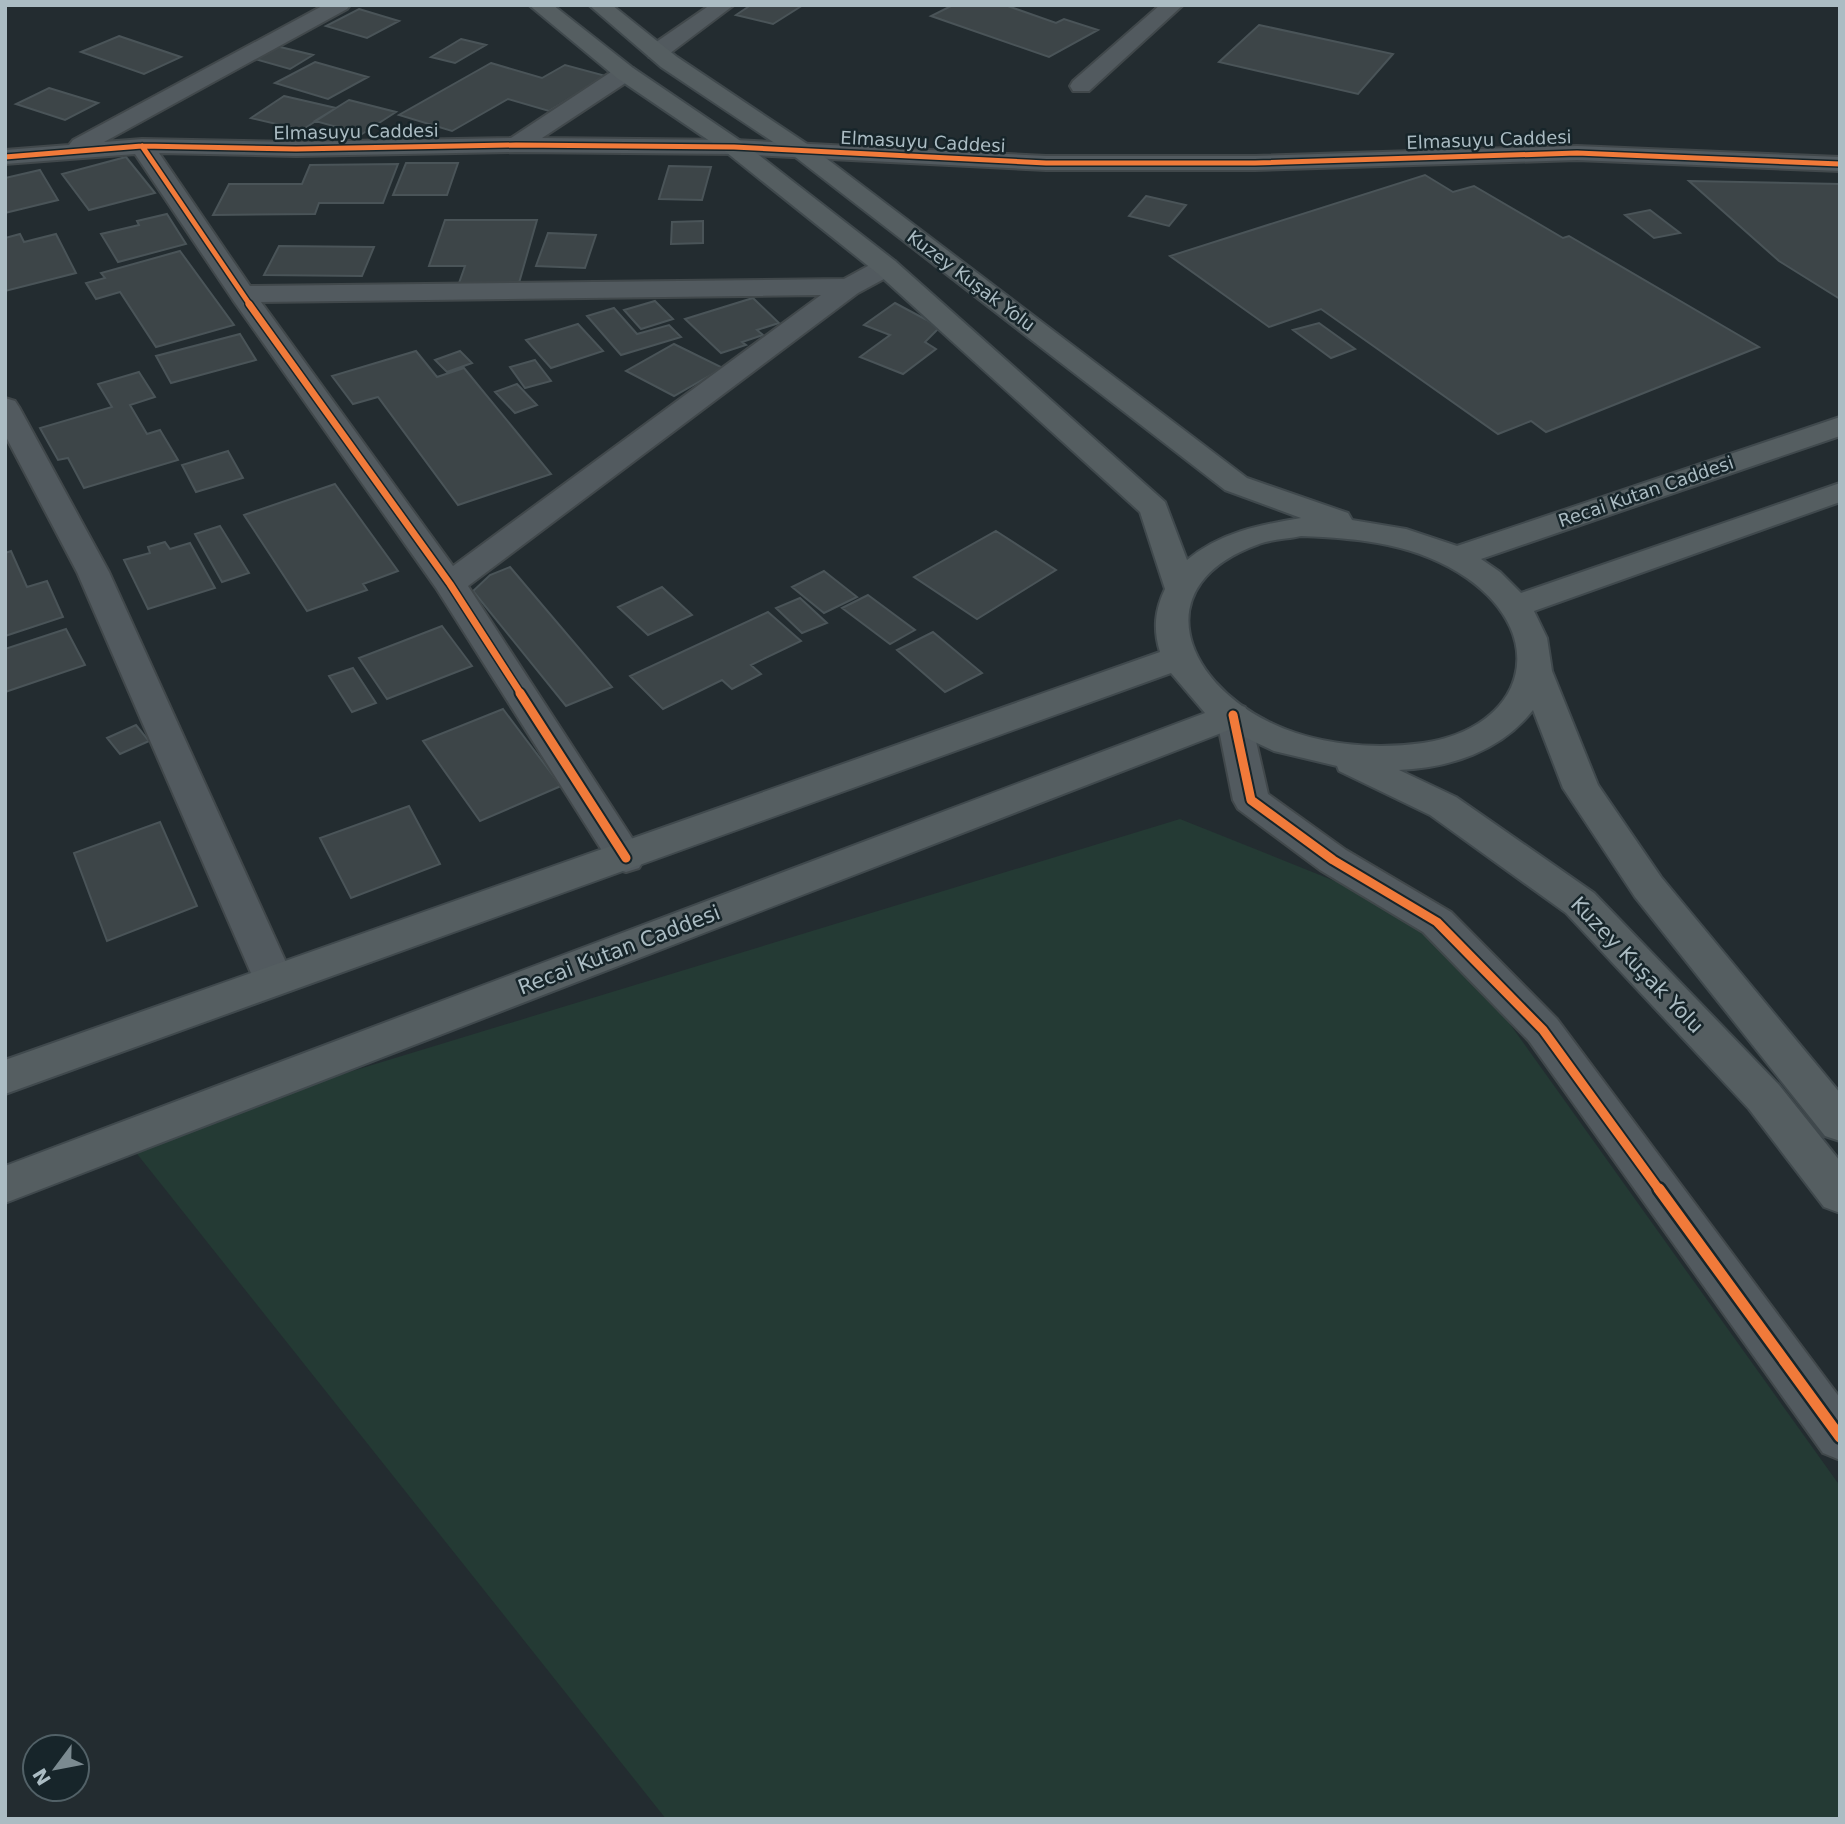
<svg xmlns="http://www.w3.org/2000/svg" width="1845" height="1824" viewBox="0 0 1845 1824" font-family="'DejaVu Sans',sans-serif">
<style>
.green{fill:#243a34}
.building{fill:#3d4548;stroke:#4a5458;stroke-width:2}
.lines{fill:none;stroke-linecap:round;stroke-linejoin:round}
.minor-casing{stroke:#41484b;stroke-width:4}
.major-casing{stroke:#40494d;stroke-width:4}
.minor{fill:#525a5f;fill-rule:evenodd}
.major{fill:#555e61;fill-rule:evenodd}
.cycleway-far3-casing{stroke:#17252a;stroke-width:8}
.cycleway-far2-casing{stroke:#17252a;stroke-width:10}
.cycleway-far1-casing{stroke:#17252a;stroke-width:13}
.cycleway-casing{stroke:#17252a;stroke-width:16}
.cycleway-far3{stroke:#f17a3a;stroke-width:5}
.cycleway-far2{stroke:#f17a3a;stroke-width:7}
.cycleway-far1{stroke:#f17a3a;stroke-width:9}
.cycleway{stroke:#f17a3a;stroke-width:11}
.labels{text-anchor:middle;stroke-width:5;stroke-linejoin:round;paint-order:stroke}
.far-street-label{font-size:18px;fill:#abbcc3;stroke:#17252a}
.street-label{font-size:21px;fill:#abbcc3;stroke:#17252a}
</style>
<rect width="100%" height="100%" fill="#232c30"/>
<path class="green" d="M1180,819l257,103 403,564v333h-1174l-540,-679z"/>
<path class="building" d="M751,5h52l-30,19 -37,-9z
M953,5h52l51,18 8,-4 34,11 -49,27 -118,-41z
M359,9l40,12 -32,17 -41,-12z
M1259,25l134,29 -35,40 -139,-32z
M119,36l62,21 -37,17 -63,-22z
M461,39l25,6 -31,18 -24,-6z
M272,45l41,10 -23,14 -42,-12z
M315,62l53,15 -40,22 -53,-16z
M491,63l51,15 23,-13 41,11 -57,35 -41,-12 -56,32 -53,-16z
M49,88l49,15 -33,17 -49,-16z
M284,96l52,12 -34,22 -51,-12z
M349,100l47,12 -34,22 -47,-13z
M126,157l29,36 -66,17 -27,-36z
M406,163h52l-11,32h-54z
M398,164l-15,39h-64l-4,11 -102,1 16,-31h73l8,-19z
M669,166l42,1 -9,33 -43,-1z
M40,170l18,30 -53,13v-35z
M1425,175l28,17 21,-6 89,52 6,-2 190,111 -213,85 -15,-11 -33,13 -177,-125 -52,18 -99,-71z
M1689,181l151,3v115l-61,-38z
M1146,196l40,9 -17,21 -40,-10z
M1650,210l30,23 -26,5 -29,-23z
M167,214l19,30 -68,18 -17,-28 38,-9 -2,-4z
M445,220h92l-18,63h-60l6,-17h-36z
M703,221v22l-32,1 1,-22z
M548,233l48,2 -11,33 -49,-2z
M20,234l4,8 32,-8 20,39 -71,18v-53z
M279,246l95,1 -12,29 -98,-1z
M180,251l54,74 -78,22 -36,-55 -24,7 -10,-16 19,-5 -4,-5z
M753,298l26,25 -22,7 6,5 -21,7 4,3 -25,8 -36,-34z
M655,301l18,18 -32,10 -17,-19z
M895,303l45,24 -15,15 11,7 -33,25 -43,-17 30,-22 -26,-10z
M614,308l23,26 32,-9 12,12 -60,18 -34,-39z
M1319,323l36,26 -24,9 -38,-28z
M578,324l25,27 -52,17 -25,-28z
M240,334l16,26 -85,23 -15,-27z
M674,344l49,24 -49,28 -48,-25z
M416,351l21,26 27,-9 87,106 -93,31 -80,-108 -25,7 -21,-28z
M460,351l12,12 -25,9 -12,-12z
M535,360l16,21 -26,7 -15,-21z
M139,372l16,25 -25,8 17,29 13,-4 18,30 -94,28 -16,-30 -10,2 -18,-32 72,-21 -14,-23z
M517,384l20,21 -22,8 -20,-21z
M228,451l15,27 -47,14 -14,-27z
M335,484l63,87 -35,13 4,6 -60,21 -63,-96z
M220,526l29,47 -27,9 -27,-48z
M996,531l60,39 -79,49 -63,-42z
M165,542l5,7 20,-6 25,45 -67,21 -24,-49 26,-7 -2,-6z
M11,551l16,36 20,-6 16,36 -58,19v-83z
M510,567l102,120 -46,19 -93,-115 17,-16z
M824,571l33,26 -33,16 -32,-26z
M662,587l30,28 -44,20 -30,-28z
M868,595l47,35 -25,14 -48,-36z
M800,598l27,25 -25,10 -26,-25z
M768,612l33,29 -50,24 10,9 -29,15 -10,-9 -59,29 -33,-33z
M442,626l30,40 -85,33 -28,-41z
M66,629l19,36 -80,27v-43z
M933,632l49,41 -37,19 -48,-42z
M353,668l23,35 -24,9 -23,-36z
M503,709l58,77 -81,35 -57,-80z
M136,725l13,16 -29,13 -13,-16z
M409,806l31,58 -89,34 -31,-60z
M160,822l37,84 -90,35 -33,-88z"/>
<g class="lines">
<g class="minor-casing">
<path id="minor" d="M324,5h26l-3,4 -243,133 38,-3 154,3 215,-4 106,-70h16l3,5 -3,5 -91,60 192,2 312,16h209l322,-10 263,11v14l-263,-11 -322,10h-209l-312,-16 -218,-2 -220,4 -137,-3 91,133 594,-7 33,-18 9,-2 9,2 4,6 -4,6 -37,20 -390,293 177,272 -6,10 -13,4 -13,-4 -177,-280 -203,-288 -98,-146 -130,10v-14l64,-5 4,-5zM821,295l-368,271 -192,-264z
M710,5h24l-69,52h-16l-3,-5 3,-5z
M1160,5h23l-94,86h-16l-3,-5 3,-5z
M5,398l10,3 4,6 90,165 185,408 -6,11 -14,4 -14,-4 -6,-11 -177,-408 -72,-137z
M1233,703l12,4 5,8 18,79 78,56 105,62 106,107 283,379v62l-17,-7 -294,-412 -106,-109 -103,-62 -82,-61 -5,-9 -17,-85 5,-8z"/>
</g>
<g class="major-casing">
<path id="major" d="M529,5h24l80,63 109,74 153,119 270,241 22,58c34,-28 72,-35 114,-42l-76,-28 -431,-334 -133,-89 -72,-62h23l65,52 133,89 437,332 101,35 4,7 54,9 51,17 383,-129v19l-359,123 19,13 21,21 319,-110v19l-306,109 13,27 5,33 46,114 63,92 179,216v48l-15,-5 -190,-239 -72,-109 -30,-78c-32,41 -83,58 -134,60l57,27 138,96 185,192 61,76v52l-16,-6 -75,-98 -183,-196 -136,-98 -91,-44 -2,-5 -63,-15 -45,-21 -1224,473v-37l1200,-453 -34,-40 -1166,421v-34l1155,-408c-7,-23 -5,-42 5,-63l-25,-77 -263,-239 -151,-121 -109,-74zM1301,536c59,2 117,8 166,42 85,60 57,150 -44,165 -50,7 -108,2 -154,-21 -87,-43 -122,-138 -10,-178 13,-5 29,-5 42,-8z"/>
</g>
<use href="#minor" class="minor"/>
<use href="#major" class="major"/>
<g class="cycleway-far3-casing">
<path id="cycleway-far3" d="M142,146l108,159
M5,157l137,-11 154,3 220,-4 218,2 312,16h209l322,-10 263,11"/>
</g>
<g class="cycleway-far2-casing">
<path id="cycleway-far2" d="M249,304l201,280 71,110"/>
</g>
<g class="cycleway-far1-casing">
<path id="cycleway-far1" d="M520,693l106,165
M1233,715l18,85 82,60 104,62 106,108 117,161"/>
</g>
<g class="cycleway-casing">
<path id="cycleway" d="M1659,1189l181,248"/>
</g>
<use href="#cycleway-far3" class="cycleway-far3"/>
<use href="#cycleway-far2" class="cycleway-far2"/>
<use href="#cycleway-far1" class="cycleway-far1"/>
<use href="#cycleway" class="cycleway"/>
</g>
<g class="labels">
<g class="far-street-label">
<text transform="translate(356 132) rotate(-1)" y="6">Elmasuyu Caddesi</text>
<text transform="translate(1489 140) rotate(-2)" y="6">Elmasuyu Caddesi</text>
<text transform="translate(923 142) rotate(3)" y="6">Elmasuyu Caddesi</text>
<text transform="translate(971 281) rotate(37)" y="6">Kuzey Kuşak Yolu</text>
<text transform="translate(1646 492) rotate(-19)" y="6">Recai Kutan Caddesi</text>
</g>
<g class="street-label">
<text transform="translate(619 950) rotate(-21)" y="7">Recai Kutan Caddesi</text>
<text transform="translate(1637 965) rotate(46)" y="7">Kuzey Kuşak Yolu</text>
</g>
</g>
<rect width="1845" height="1824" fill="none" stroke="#abbcc3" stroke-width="14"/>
<g transform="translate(56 1768) rotate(238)"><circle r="33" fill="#17252a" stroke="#526167" stroke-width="2"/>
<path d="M0-5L12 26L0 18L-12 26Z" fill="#7b8a90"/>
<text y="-10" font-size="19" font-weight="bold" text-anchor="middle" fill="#abbcc3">N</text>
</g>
</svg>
